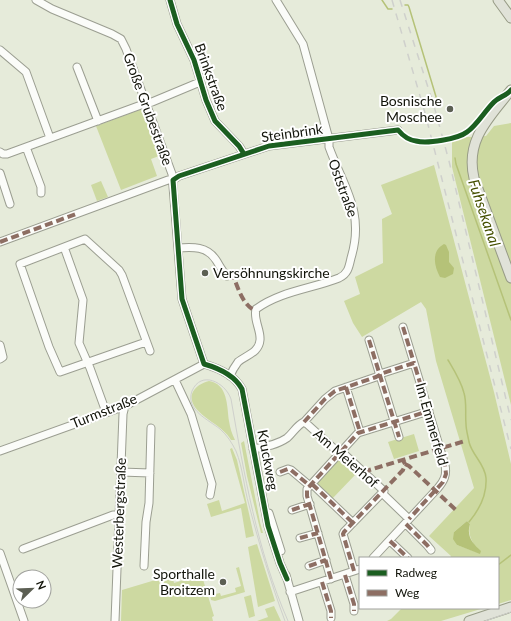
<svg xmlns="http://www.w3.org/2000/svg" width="511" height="621" viewBox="0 0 511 621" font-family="Lato,sans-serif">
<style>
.green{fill:#cdd9a1;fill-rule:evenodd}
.water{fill:#b5c278}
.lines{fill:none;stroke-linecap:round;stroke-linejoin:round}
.stream{stroke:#b5c278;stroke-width:1.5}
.minor-casing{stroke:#9b9e91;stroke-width:9}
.major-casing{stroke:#979b86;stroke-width:11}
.minor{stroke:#fbfcf9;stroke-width:7}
.major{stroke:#e0e2d8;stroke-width:9}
.tram{stroke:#cfd0cc;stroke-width:1}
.rail{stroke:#cfd0cc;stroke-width:1.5;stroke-dasharray:7 7;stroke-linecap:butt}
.quiet{stroke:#8d6e63;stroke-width:4;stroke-dasharray:8 4;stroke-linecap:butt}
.cycleway-casing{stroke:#fff;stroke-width:8}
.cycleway{stroke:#1b5e20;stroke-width:5}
.poi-dot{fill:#5c5f53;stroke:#fff;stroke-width:1.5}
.labels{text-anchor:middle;stroke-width:4;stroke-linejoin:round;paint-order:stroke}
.street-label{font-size:14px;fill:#12140a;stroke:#fff}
.poi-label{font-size:14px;fill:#12140a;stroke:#fff;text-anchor:end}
.water-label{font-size:15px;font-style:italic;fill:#455001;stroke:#fff}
</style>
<rect width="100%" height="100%" fill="#e6ebda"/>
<path class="green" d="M142,109l17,47 -8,3 6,17 -36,14 -25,-64z
M511,123v282l-59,-238v-29l34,-2 8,-10z
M434,165l60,227 17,72v136l-13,4v-46h-48l1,-2 -22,-20 45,-48 -38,-127 -10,-52 -5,-7 -59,35 -9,-14 -9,-22 16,-7 -5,-17 28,-14 -1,-44 10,-5 -11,-29zM467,521l3,3c-3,12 4,20 9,29l-22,-8 -3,-13z
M101,181l7,16 -11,4 -6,-16z
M209,381c19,3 18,25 20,40 1,7 3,13 6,19h-4c-8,-16 -44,-27 -39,-46 3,-8 10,-11 17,-13z
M414,434l5,17 -25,8 -6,-17z
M244,441l16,81 3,11h-2l-14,-57 -6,-33z
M232,448l5,12 17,76 -8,2 -5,-30 -30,9 -4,-13 12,-4 3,11 23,-8 -15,-54z
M336,461h4l15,14 -23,24 -16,-16z
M257,544l18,57 -17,6 -10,-60z
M239,567l6,25 -30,9 -4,-1 -1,-5 10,-2 1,3 15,-4 -1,-4 6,-2 -5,-18z
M172,575l2,8 26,-8 2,1 12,40 -2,1 1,4h-92l1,-31z
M251,595l4,21 -6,2 -5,-21z
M274,606l7,15h-24l11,-4 -3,-8z
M402,608h82l-43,13h-54l4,-2z"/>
<path class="water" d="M444,244l2,1 3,7v10l5,6 -1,6 -8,4 -5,-1c-6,-11 -9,-26 4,-33z
M467,521l3,3c-4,12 3,20 11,27l-1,3 -23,-9 -4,-6 1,-7z"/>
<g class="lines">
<path class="stream" d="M382,0l6,9h4
M405,5h3l1,2 28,93
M455,158l1,6 55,156
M448,360c6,10 13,21 16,33 3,10 1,21 2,31 0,6 2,12 3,18 3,13 16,22 17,36 1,17 -7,32 -17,44
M498,565l13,-10"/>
<g class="minor-casing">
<path id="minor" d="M36,0l16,9 60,25 9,5 5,10 46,125 10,125 22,65
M170,0l7,24 17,36 12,40 9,21 24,25 5,8
M0,50l26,22 24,66
M77,67l21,54
M26,147l15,40v6
M0,152l3,2h4l134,-49 11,-3 48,-20
M0,173l10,31
M0,242l168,-62h5l6,-4 90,-30 129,-16
M64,247l19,53 -4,43 11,25 16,44
M178,248c15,-1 29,-2 38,12 4,6 6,11 11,16
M403,327l11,36
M369,340l30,97
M146,342l-86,30 -11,-25 -29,-83 65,-25 34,31 3,5 28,76
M0,345l3,12 -3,2
M204,364c14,4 31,12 38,25l26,137 12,37 7,16
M230,376c2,-5 5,-10 8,-14 8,-7 21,-9 22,-22 1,-10 -7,-21 -4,-31 25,-18 55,-20 83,-31 9,-4 10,-11 12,-20 14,-46 -7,-70 -22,-111v-8l-26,-95 -27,-44
M175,380l16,34 21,70 -2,11
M346,387l14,45
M304,422l3,2 32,29 2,-2 43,40 -2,2 27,26
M253,449c11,-2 24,-4 34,-11 6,-5 10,-13 17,-16l21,-23 10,-8 41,-14 7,-4 31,-10 31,102c2,10 -1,16 -7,23l-65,70
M0,451l125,-45 79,-42
M121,472l29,1
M280,472l8,-3 3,1 19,16
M312,484l41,39
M292,510l18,-6
M269,513l12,38
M406,524l21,21 4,5
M300,538l18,-5
M390,541l18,17
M23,549l90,-34h6
M0,553l24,68
M144,566l2,-44 3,-19 2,-75
M309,566l17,-6
M354,571l-11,-37 1,-2 38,-39
M286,575l13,46
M345,575l9,29v7
M331,579l-24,-83v-7l51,-56 71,-22
M322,582l9,29v7
M290,592l70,-23
M115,621l8,-207 2,-8"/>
</g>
<g class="major-casing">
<path id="major" d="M498,0l13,18
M511,90c-22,28 -46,50 -37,88l37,100
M469,621l42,-14"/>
</g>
<use href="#minor" class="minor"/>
<use href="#major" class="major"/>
<path class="tram" d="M285,621c-14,-38 -26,-77 -36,-116 -5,-17 -6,-37 -13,-54 -4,-8 -9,-16 -16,-22 -11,-9 -35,-19 -28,-38 9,-21 33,-9 39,8 13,75 26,151 57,222
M485,621l26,-9"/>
<path class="rail" d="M392,0l33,113 86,336
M400,0l34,106 15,55 62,259"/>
<path class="quiet" d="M0,242l76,-28
M227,276l7,2c5,13 9,26 21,33
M403,327l11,36
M369,340l30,97
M346,387l14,45
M304,422l21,-23 10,-8 41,-14 7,-4 31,-10 31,102 1,9 -3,8 -34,37
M405,464l4,2 48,45
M280,472l8,-3 3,1 19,16
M364,473l2,-2 99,-30
M312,484l41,39
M292,510l18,-6
M406,524l21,21 4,5
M300,538l18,-5
M390,541l18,17
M309,566l17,-6
M354,571l-11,-37 1,-2 59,-62 2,-6 -2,-4
M345,575l9,29v7
M331,579l-24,-83v-7l51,-56 71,-22
M322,582l9,29v7"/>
<g class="cycleway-casing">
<path id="cycleway" d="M170,0l7,24 17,36 12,40 9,21 24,25 5,8
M287,579l-7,-16 -12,-37 -26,-137c-7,-13 -24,-21 -38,-25l-22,-65 -9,-119 6,-4 90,-30 129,-16c5,6 10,10 18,11 11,3 42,-2 51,-9 10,-7 17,-20 27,-30 5,-5 12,-6 17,-12"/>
</g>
<use href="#cycleway" class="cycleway"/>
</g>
<g class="poi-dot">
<circle cx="450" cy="109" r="4"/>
<circle cx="205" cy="273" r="4"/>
<circle cx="223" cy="582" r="4"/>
</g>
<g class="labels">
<g class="street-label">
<text transform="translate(211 77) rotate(70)" y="5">Brinkstraße</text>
<text transform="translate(148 109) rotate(70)" y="5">Große Grubestraße</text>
<text transform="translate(292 133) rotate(-8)" y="5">Steinbrink</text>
<text transform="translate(343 188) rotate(70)" y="5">Oststraße</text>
<text transform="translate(104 411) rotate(-22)" y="5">Turmstraße</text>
<text transform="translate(432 424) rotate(74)" y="5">Im Emmerfeld</text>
<text transform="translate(346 458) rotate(41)" y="5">Am Meierhof</text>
<text transform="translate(268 460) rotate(79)" y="5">Kruckweg</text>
<text transform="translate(119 513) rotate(-88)" y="5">Westerbergstraße</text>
</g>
<g class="poi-label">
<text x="442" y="106">Bosnische<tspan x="442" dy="16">Moschee</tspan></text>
<text x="213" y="278" text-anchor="start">Versöhnungskirche</text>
<text x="215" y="579">Sporthalle<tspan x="215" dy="16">Broitzem</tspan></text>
</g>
<g class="water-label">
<text transform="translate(484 213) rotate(71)" y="5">Fuhsekanal</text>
</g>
</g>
<rect x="359" y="557" width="140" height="52" fill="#ffffff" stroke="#a0a19d"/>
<rect x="367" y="570" width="20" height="6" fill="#1b5e20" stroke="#a0a19d"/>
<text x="395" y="577" font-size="12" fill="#12140a">Radweg</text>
<rect x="367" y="590" width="20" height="6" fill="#8d6e63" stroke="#a0a19d"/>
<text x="395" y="597" font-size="12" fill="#12140a">Weg</text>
<g transform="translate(32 589) rotate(67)"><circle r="19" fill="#ffffff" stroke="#a0a19d"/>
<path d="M0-3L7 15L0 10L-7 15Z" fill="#5c5f53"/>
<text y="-6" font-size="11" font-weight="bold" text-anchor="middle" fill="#12140a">N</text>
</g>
</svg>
